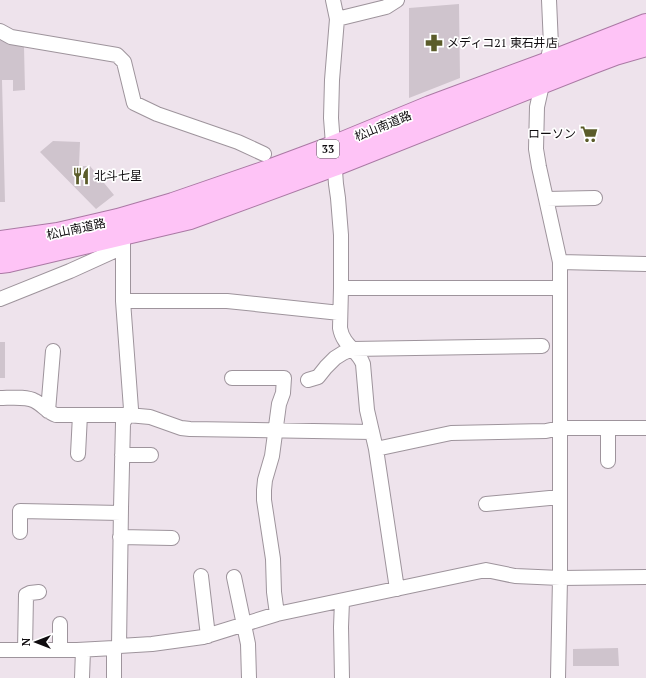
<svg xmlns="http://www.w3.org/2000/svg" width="646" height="678" viewBox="0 0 646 678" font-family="'PT Serif','Noto Sans JP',serif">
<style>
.building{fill:#cfc4cd}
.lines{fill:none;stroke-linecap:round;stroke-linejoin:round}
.minor-casing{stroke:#9e949c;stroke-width:16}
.trunk-casing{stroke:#aa79a4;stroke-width:24}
.minor{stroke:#fff;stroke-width:14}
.trunk{stroke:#fec3f6;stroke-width:22}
.labels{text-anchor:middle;stroke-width:3.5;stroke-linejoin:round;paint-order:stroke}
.shield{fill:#fff;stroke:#575557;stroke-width:1}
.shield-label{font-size:11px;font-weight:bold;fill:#0f0c0f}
.poi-label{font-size:12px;fill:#0f0c0f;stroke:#fff;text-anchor:start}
.street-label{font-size:12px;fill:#0f0c0f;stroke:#fff}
</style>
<rect width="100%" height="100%" fill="#eee3ec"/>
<path class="building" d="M459,4l1,74 -51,20v-90z
M0,36l24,11 1,43 -12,1v-11h-11l3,122h-5z
M53,141l27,1 -1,24h11l24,29 -18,14 -56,-57z
M0,342h5v36h-5z
M618,648l1,18h-46v-17z"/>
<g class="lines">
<g class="minor-casing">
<path id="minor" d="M333,0l4,19 -5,61 -1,38 5,66 2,14 3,37v53l-1,40c3,18 18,22 23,36l4,46 9,39 21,140
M549,0l2,45 -14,62 -1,42 3,18 21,95v316l-2,100
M337,19l49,-12 11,-7
M0,31l11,6 106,18 7,7 10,41 23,11 81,28 26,12
M546,199l49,-1
M560,262l86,2
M341,288h219
M0,299l70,-28 53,-24
M123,301h104l113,12
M232,378h52l-1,15 -4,11 -7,52 -7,24 -1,10v10l9,59 1,33 3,22
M308,380l10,-3 8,-10 9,-9 8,-5 9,-4 190,-3
M0,398c10,0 26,-2 35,3 8,4 12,11 21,14h72l22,2 31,11 9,1 182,3
M48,411l5,-60
M376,449l75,-16 95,-2 14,-3h86
M78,454l2,-39
M122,455h29
M608,461v-33
M486,504l74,-7
M20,532v-21l101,2
M120,537l52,1
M201,576l7,60
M234,577l14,67 1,34
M60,624v26
M119,646l2,-138 2,-85 8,-14 -8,-108v-67l-3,-8
M0,650h77l37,-2 5,-2 33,-2 51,-7 74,-23 209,-44 29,6 45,2 86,-1
M25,650l1,-55 4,-2 9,-1
M82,678l1,-28
M114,678v-30
M342,678l-1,-51 1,-26"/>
</g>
<g class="trunk-casing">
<path id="trunk" d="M0,242l58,-8 60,-14 55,-16 93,-32 67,-25 97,-40 116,-43 100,-39
M0,262l8,-1 182,-43 144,-53 257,-102 24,-9 31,-9"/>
</g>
<use href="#minor" class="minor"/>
<use href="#trunk" class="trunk"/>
</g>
<defs>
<g id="pharmacy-bare" transform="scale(1.38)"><path d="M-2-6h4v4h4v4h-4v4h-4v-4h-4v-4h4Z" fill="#5b5c2a" stroke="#fff" stroke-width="2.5" paint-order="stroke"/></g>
<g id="supermarket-bare" transform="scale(1.38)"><path d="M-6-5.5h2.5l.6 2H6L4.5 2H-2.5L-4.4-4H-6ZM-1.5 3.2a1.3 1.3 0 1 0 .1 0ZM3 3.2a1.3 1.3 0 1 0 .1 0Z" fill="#5b5c2a" stroke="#fff" stroke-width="2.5" paint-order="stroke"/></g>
<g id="restaurant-bare" transform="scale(1.38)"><path d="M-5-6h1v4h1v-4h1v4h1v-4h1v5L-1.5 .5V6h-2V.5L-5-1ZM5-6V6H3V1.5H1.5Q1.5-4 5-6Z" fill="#5b5c2a" stroke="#fff" stroke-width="2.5" paint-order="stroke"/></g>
</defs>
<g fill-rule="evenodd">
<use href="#pharmacy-bare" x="434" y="43"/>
<use href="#supermarket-bare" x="589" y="134"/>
<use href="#restaurant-bare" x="81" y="176"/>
</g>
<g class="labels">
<rect class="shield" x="317" y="140" width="22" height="18" rx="3"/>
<g class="shield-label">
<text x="328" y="153">33</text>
</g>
<g class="poi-label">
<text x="447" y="47">メディコ21 東石井店</text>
<text x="576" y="138" text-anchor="end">ローソン</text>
<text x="94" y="180">北斗七星</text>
</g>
<g class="street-label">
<text transform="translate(383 126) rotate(-22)" y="4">松山南道路</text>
<text transform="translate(76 229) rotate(-12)" y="4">松山南道路</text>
</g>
</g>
<g transform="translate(36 642) rotate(270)" stroke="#ffffff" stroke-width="3" paint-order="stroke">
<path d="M0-3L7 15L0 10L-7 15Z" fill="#0f0c0f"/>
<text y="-6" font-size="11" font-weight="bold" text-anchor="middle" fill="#0f0c0f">N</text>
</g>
</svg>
